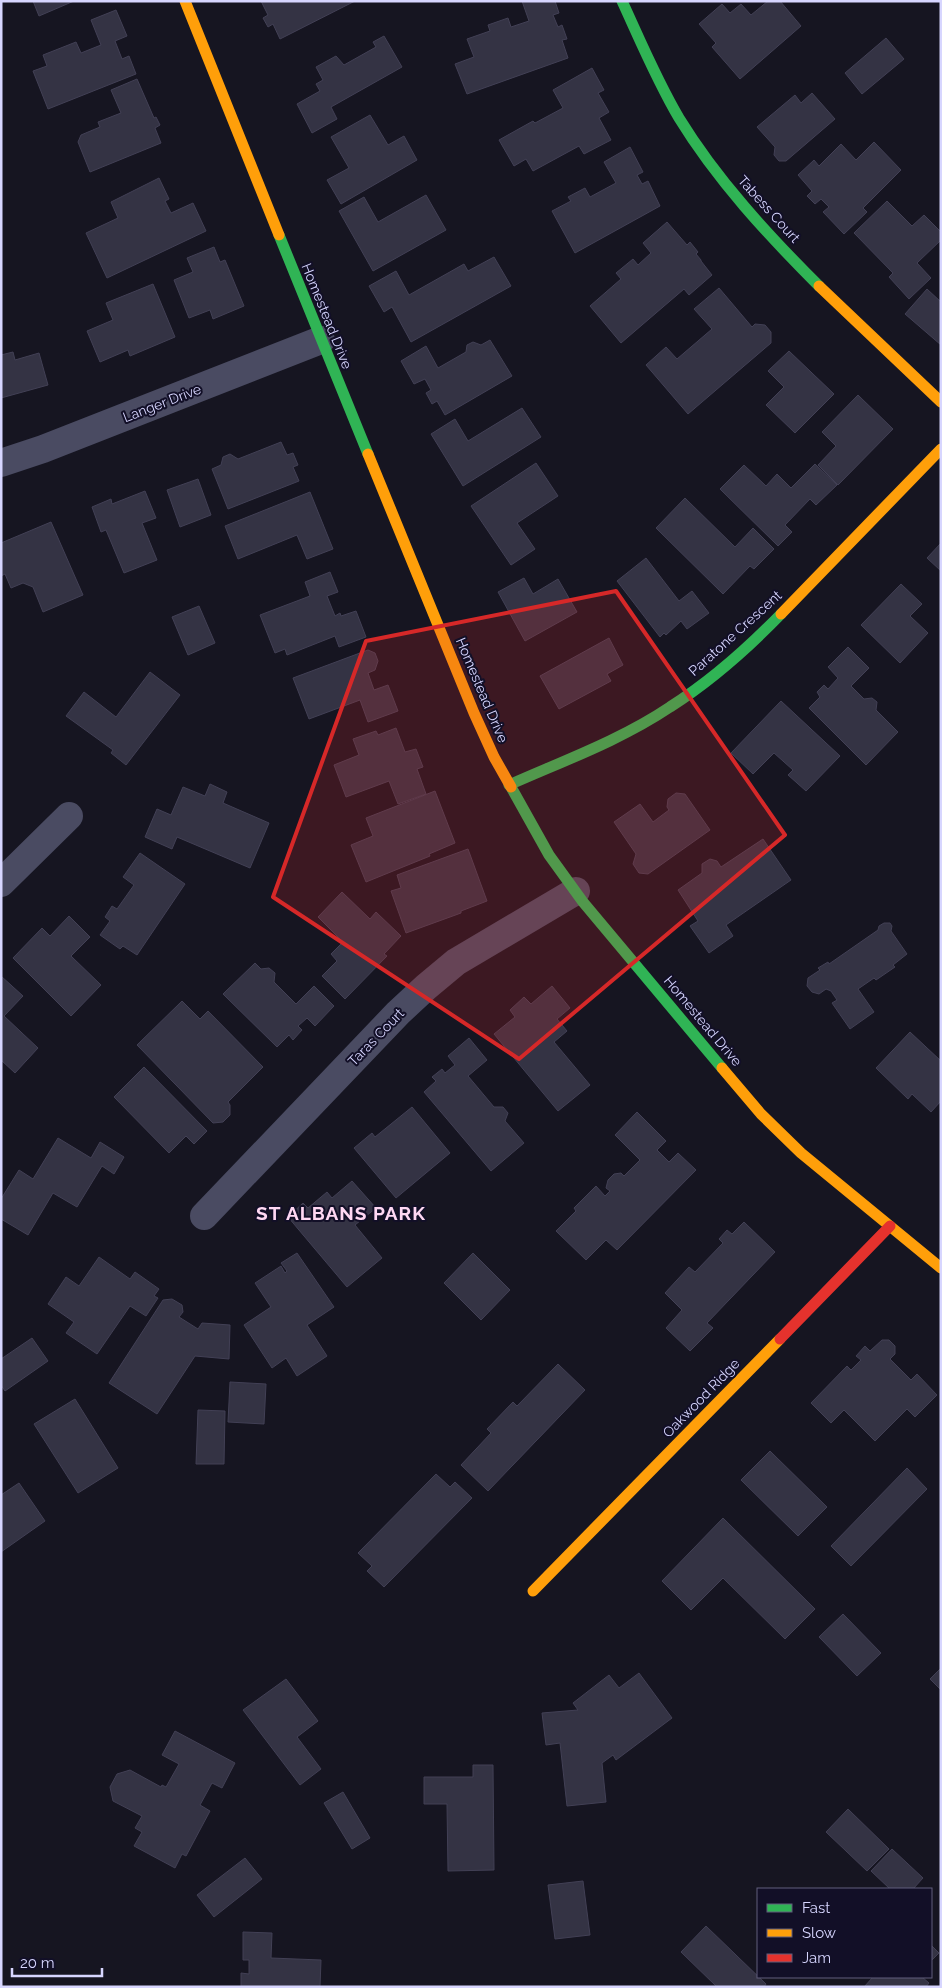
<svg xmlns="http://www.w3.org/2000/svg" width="942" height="1988" viewBox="0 0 942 1988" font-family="Raleway,sans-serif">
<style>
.building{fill:#343344;stroke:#424055}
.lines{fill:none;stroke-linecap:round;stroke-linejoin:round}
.street{stroke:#4a4b62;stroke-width:28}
.fast{stroke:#30b455;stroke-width:11}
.slow{stroke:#ff9f0a;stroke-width:11}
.jam{stroke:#e5322d;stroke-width:11}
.marked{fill:#d62828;fill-opacity:0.2;stroke:#d62828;stroke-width:4;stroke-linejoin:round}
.labels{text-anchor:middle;stroke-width:4;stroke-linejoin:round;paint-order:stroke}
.street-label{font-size:14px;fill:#d7d6ff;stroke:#120f27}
.district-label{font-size:19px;font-weight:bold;letter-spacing:1px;fill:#ffd8f3;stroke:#120f27}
</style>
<rect width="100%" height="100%" fill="#161521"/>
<path class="building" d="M33,1h41l-35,15z
M261,1h94l-75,38 -7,-15 -5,3 -5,-9 5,-3z
M522,1h33l4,12 -6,2 5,12 4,-2 5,14 -5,1 6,18 -101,36 -12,-30 19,-7 -7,-18 23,-8 -2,-6 20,-7 3,9 18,-6z
M768,1h12l21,25 -61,53 -28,-32 4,-4 -17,-19 23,-20 8,9 11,-9 10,11z
M116,10l11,26 -12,5 7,18 7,-3 7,18 -88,35 -15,-38 14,-5 -4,-11 33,-13 5,11 20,-8 -10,-25z
M384,36l18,31 -71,40 6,12 -25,14 -15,-29 23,-13 -4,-7 7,-4 -7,-13 20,-11 8,9 32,-18 -3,-5z
M886,38l18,21 -42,35 -17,-21z
M592,68l12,22 -6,3 11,19 -10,6 12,22 -27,14 -5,-8 -46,25 -7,-12 -12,7 -15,-26 34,-19 2,2 28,-15 -10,-18z
M137,79l17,39 2,-1 4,8 -5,3 6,15 -71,29 -12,-30 3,-7 19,-8 -2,-5 23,-9 -10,-23z
M812,93l23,26 -49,42h-7l-5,-6 1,-8 -18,-20 38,-32 6,8z
M370,115l18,30 16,-9 13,24 -76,44 -14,-24 22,-12 -18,-31z
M874,142l27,28 -38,38 4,4 -23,22 -21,-22 6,-5 -8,-8 -6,5 -8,-8 5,-5 -14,-16 16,-15 5,6 22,-22 15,16z
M630,147l13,25 -6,3 5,9 6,-3 12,25 -85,47 -23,-42 19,-10 -3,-4 17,-9 5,9 26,-14 -12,-21z
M159,178l10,21 -4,2 6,12 22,-10 13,28 -99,47 -21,-45 32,-15 -7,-16z
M426,195l20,35 -73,41 -34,-60 25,-14 14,25z
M887,201l25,25 12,-11 17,17v8l-24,23 14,15 -22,21 -20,-22 4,-4 -39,-40z
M667,222l20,23 3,-3 8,10 -2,2 5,6v1l11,14 -23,20 -5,-6 -63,54 -31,-37 31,-27 -5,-6 17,-14 5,6 13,-12 -8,-10z
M214,247l6,15 5,-2 19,46 -31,13 -3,-9 -21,8 -15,-38 19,-8 -6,-14z
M494,257l17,29 -100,56 -19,-35 -8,5 -15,-26 27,-15 13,24 55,-31 4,7z
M153,284l22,53 -45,19 -2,-6 -28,12 -13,-31 26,-11 -7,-17z
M719,288l33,39 3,-3 10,1 6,7v11l-83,71 -42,-49 20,-18 11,12 35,-30 -18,-20z
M927,289l14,13v43l-36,-31z
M490,340l22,36 -67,39 -8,-14 -5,3 -6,-11 5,-3 -6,-11 -11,5 -13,-23 25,-15 12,22 28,-16 1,-7 6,-3 8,3z
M789,351l45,43 -39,39 -29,-28 18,-18 -16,-16z
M13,352l2,8 24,-7 9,32 -47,13v-43z
M858,395l35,34 -55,56 -20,-20 18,-19 -14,-14z
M522,408l19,29 -78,49 -32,-52 24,-15 13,22z
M281,442l6,13 6,-2 5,12 -5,2 6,14 -71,28 -16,-40 9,-4 2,-8 7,-3 8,5z
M536,463l22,33 -41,27 18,26 -24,16 -40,-59z
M815,464l22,21 -21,20 -6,-6 -25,26 7,7 -14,14 -58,-57 24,-24 22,21 11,-12 14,14z
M198,479l13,36 -31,12 -13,-37z
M145,491l11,27 -14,5 15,37 -33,13 -18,-43 -5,2 -9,-25 19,-8 1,5z
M310,492l23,57 -26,10 -10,-24 -59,24 -13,-33z
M685,498l50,49 18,-19 21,21 -20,20 -4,-3 -27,28 -67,-66z
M51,522l32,73 -40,17 -10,-25 -10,-4 -12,5 -6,-14 -4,2v-33z
M941,543v28l-14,-13z
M646,558l33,43 13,-10 17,22 -22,16 -6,-8 -15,14 -2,-2 -4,4 -43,-56z
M330,572l8,20 -11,4 8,20 5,-3 1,3 15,-5 10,26 -27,10 -4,-11 -48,19 -2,-6 -10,4 -15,-38 50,-19 -5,-14z
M524,578l9,16 25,-15 19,33 -52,29 -27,-49z
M901,584l21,20 -12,12 18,17 -28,30 -39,-38z
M199,606l16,37 -27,12 -16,-38z
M609,638l14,27 -16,9 4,7 -52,28 -19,-33z
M848,647l21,21 -18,18 13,13 8,-1 5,4 -1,8 22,22 -32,33 -57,-57 11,-11 -3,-5 7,-7 4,4 10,-11 -10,-11z
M368,650l7,3 3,8 -3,9 -7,3 6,17 14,-5 10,26 -30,11 -8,-22 -51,19 -16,-41z
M150,672l30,23 -54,70 -15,-12 2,-3 -47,-34 18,-24 32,25z
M781,701l59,55 -34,35 -18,-16 5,-5 -19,-17 -21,21 -22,-21z
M396,728l9,24 11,-3 7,18 -6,2 9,25 -28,10 -9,-23 -43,16 -12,-32 25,-10 -6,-16 23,-8 2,4z
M210,784l17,8 -4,11 46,20 -19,45 -73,-31 -5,12 -27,-12 12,-28 14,6 12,-28 22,9z
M435,791l20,52 -26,11 1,2 -64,26 -15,-37 22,-9 -7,-18z
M676,793l9,1 25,36 -62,44 -9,-1 -6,-9 3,-10 -22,-32 26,-18 13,18 16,-12 -2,-3 1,-8z
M763,839l28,41 -65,45 7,11 -24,17 -19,-27 8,-5 -20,-31 24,-17v-9l8,-5 7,2 4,6z
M468,849l19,52 -26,10v2l-55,20 -15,-42 10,-3 -4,-13z
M140,853l45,31 -48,71 -14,-9 -3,3 -20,-14 10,-14 -5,-4 7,-11 5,3 17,-24 -11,-8z
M342,892l28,27 6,-7 25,24 -17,18 3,2 -42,43 -23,-23 15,-15 -6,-7 12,-12 -25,-25z
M69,916l21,21 -19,19 30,29 -30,31 -58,-58 29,-30 8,8z
M884,923h6l2,3 -1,5 16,23 -14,11 2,2 -19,13 -2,-2 -16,11 16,23 -24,17 -18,-26 5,-3 -6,-9 -5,-2 -7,5 -7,-2 -5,-6 1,-8 12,-8 -2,-2 10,-6 1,2 49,-34 1,-4z
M255,963l6,6 8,-1 6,5 -1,9 22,22 18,-18 20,20 -19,20 -8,-8 -9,8 4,4 -9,10 -4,-5 -12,12 -54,-53z
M1,976l22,20 -19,20 34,32 -23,25 -14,-13z
M552,986l18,22 -13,11 10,12 -13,11 36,43 -32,26 -64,-77 21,-17 -5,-7 14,-13 7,7z
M182,1001l18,18 8,-8 55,56 -35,35 2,3v10l-7,7 -10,1 -76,-78z
M910,1032l31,29v40l-10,11 -19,-18 -4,5 -32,-31z
M469,1038l18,22 -19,16 26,31h9l5,6 -3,8 19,22 -33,28 -67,-79 12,-11 -4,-4 10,-8 3,4 10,-8 -7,-9z
M144,1067l63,64 -13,13 -8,-8 -17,17 -55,-56z
M412,1107l38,46 -54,45 -42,-50 18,-15 3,4z
M637,1112l29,29 -9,9 12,12 9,-9 18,17 -79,80 -11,-10 -20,20 -30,-29 20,-20 -2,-3 22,-22 9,10 5,-5 -4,-3 2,-8 6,-6 7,-1 3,3 16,-16 -25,-25z
M58,1138l33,20 9,-16 24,15 -10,17 -12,-8 -25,41 -24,-14 -25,42 -27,-16v-20l18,-29 14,9z
M352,1181l24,27 -21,17 27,33 -35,29 -59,-70 15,-14 5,5 19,-16 5,6z
M744,1222l31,30 -68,71 6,5 -23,23 -24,-23 16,-18 -17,-17 24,-26 6,5 28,-29 -4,-4 8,-9 5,4z
M297,1253l37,54 -27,18 20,31 -30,20 -11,-18 -14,10 -28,-43 27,-18 -16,-24 26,-17 4,7 2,-2 -6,-8z
M473,1253l37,37 -29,30 -37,-37z
M99,1257l31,22 5,-7 24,17 -5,7 4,2 -12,18 -16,-10 -33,48 -31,-21 8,-11 -26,-18 18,-27 13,9z
M172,1299l10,6 1,7 -4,5 19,12 4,-6 28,2 -1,34 -34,-3 -38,58 -48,-31 54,-83z
M32,1338l16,23 -43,30 -4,-6v-26z
M882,1340h7l6,6v8l-5,5 21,21 6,-6 20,21 -22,22 -8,-8 -32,32 -31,-31 -13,13 -20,-20 36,-37 4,4 10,-10 -5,-4 9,-10 5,5z
M558,1364l27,26 -97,101 -27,-26 30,-32 -4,-4 26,-27 4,4z
M230,1382l36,2 -2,40 -36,-2z
M75,1399l43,69 -40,25 -44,-69z
M198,1410l27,1 -1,53h-28z
M770,1451l57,56 -29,29 -57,-56z
M907,1468l20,21 -76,77 -20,-20z
M436,1474l14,13 5,-5 17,16 -88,89 -17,-16 5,-5 -14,-13z
M19,1483l26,38 -44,31v-57z
M723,1518l92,91 -30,30 -62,-61 -32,32 -29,-29z
M843,1614l38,39 -24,23 -38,-39z
M941,1668v22l-11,-11z
M639,1673l33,45 -56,42 -3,-5 -11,8 4,39 -39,4 -7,-63 -14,2 -4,-32 36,-3 -5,-7 36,-28 10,13z
M286,1679l32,42 -21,16 24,32 -21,16 -57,-75z
M175,1731l60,32 -13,25 -10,-5 -12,22 10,6 -24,45 -4,-2 -7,14 -41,-22 8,-14 -7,-4 7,-12 -29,-15 -3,-14 7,-13 13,-4 31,17 1,-2 4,2 13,-23 -17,-9z
M473,1765h20l1,105 -46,1 -1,-67h-23v-27h49z
M343,1792l27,46 -18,11 -28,-46z
M848,1809l41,40 -22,22 -41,-39z
M892,1849l31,29 -10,11h-23l-19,-18z
M245,1858l17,21 -48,38 -17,-22z
M583,1881l7,54 -35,4 -7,-54z
M706,1926l60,58 -2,3h-47l-36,-35z
M243,1932l29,1 -1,25 50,2 -1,27h-79v-14l8,1v-14h-6z
M931,1945l8,8 -8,8z
M873,1977h49l7,6 -3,4h-62z"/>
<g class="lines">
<path class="street" d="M1,463l42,-14 278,-109
M1,883l68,-67
M204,1216l194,-203 28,-26 30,-25 120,-71"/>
<path class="fast" d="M622,1c18,39 35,80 57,117 38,62 89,117 140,168
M279,235l89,219
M509,785c54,-24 112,-45 161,-78 41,-26 77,-58 111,-93
M511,787l38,68 34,47 139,166"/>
<path class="slow" d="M185,1l94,234
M819,286l122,116
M368,454l106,259 20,44 17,30
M781,614l160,-165
M722,1068l39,46 40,39 140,115
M533,1591l247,-252"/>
<path class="jam" d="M780,1339l110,-113"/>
</g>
<path class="marked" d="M616,591l169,244 -266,224 -246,-162 93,-256z"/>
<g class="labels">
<g class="street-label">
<text transform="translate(769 209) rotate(48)" y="5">Tabess Court</text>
<text transform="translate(327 316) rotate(68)" y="5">Homestead Drive</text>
<text transform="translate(162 403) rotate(-21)" y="5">Langer Drive</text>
<text transform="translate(735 633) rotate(-42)" y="5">Paratone Crescent</text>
<text transform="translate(482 690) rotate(67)" y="5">Homestead Drive</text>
<text transform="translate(703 1021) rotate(50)" y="5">Homestead Drive</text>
<text transform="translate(376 1037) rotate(-46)" y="5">Taras Court</text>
<text transform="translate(701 1398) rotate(-46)" y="5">Oakwood Ridge</text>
</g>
<g class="district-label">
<text x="341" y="1220">ST ALBANS PARK</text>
</g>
</g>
<rect width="942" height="1988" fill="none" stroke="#d7d6ff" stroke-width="5"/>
<rect x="757" y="1888" width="175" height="90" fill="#120f27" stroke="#615f7d"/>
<rect x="767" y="1904" width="25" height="8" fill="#30b455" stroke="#615f7d"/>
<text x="802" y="1913" font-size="15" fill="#d7d6ff">Fast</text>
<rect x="767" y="1929" width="25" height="8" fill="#ff9f0a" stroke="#615f7d"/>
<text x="802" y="1938" font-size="15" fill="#d7d6ff">Slow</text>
<rect x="767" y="1954" width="25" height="8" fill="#e5322d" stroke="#615f7d"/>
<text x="802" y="1963" font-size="15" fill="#d7d6ff">Jam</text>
<path d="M12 1968v8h90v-8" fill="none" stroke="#d7d6ff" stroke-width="2.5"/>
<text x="20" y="1968" font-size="15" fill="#d7d6ff" stroke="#120f27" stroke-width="4" paint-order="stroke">20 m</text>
</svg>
